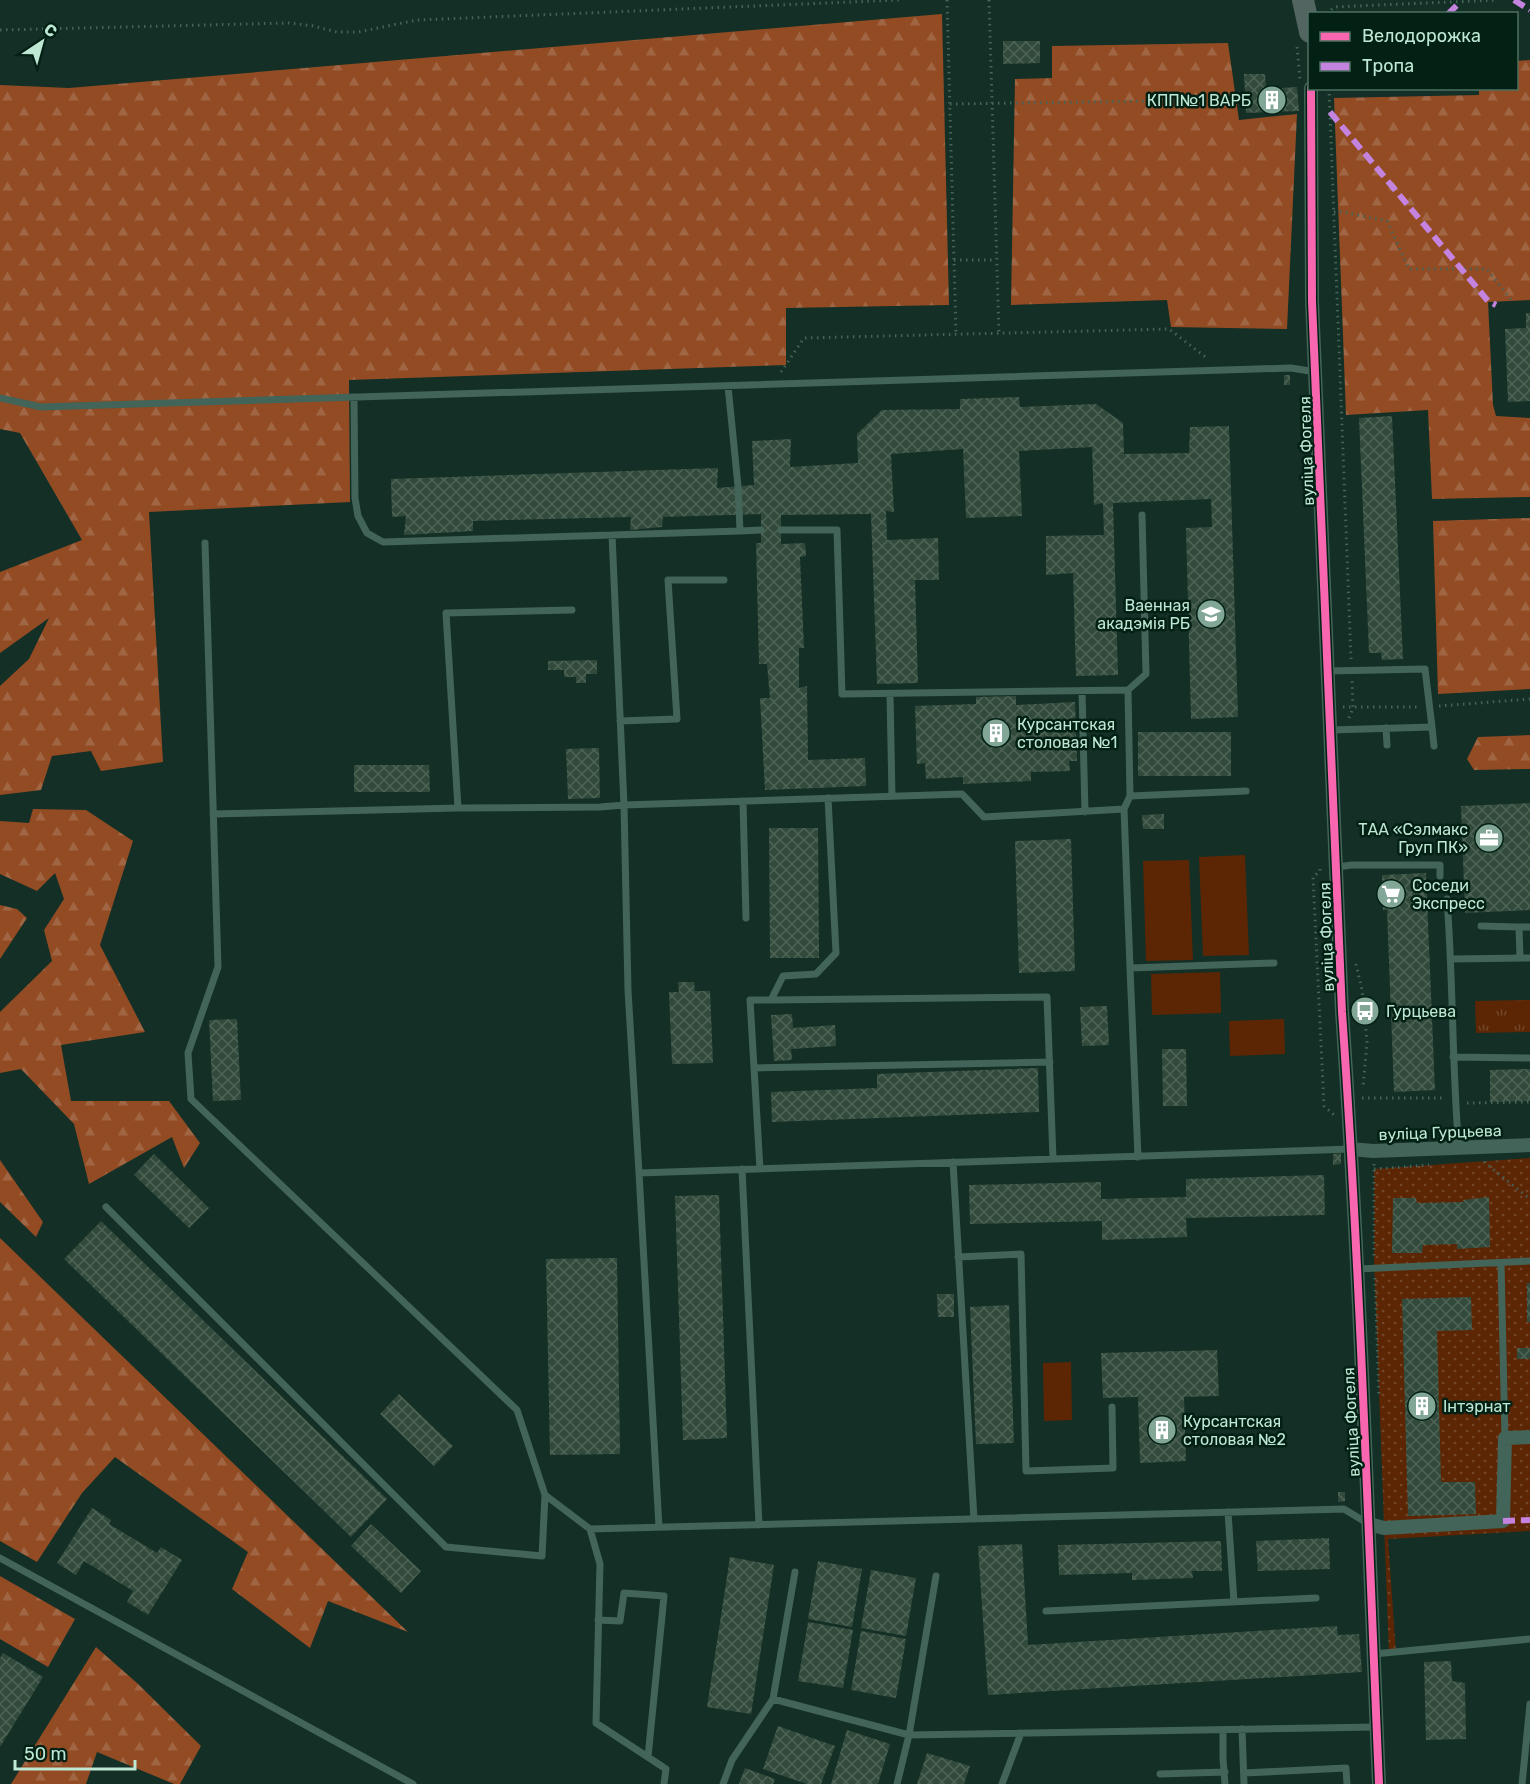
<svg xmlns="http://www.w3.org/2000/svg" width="1530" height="1784" viewBox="0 0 1530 1784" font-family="Rubik,sans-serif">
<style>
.grass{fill:url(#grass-dots)}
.forest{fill:url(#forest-firs)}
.park{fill:url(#park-tufts)}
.pitch{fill:#5c2605}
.building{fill:url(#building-cross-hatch)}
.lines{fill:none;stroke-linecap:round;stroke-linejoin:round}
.path{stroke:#476459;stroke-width:3;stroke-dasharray:1.5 4.5;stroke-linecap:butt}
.service{stroke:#436458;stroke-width:7}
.minor{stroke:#436458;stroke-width:14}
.trunk{stroke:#526560;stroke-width:22}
.quiet{stroke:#c483df;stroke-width:6;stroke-dasharray:12 6;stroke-linecap:butt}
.cycleway-casing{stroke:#032015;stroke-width:11}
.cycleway{stroke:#f766af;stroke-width:8}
.labels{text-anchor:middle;stroke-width:5;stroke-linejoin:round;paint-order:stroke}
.poi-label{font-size:16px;fill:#bee8d4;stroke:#032015;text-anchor:start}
.street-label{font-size:16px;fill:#bee8d4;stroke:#032015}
</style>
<defs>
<pattern id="grass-dots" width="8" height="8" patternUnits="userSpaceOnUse" patternTransform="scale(1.5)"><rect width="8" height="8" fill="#5c2605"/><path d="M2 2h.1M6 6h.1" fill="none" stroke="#724629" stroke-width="1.8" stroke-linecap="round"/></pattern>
<pattern id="forest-firs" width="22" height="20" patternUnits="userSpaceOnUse" patternTransform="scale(1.5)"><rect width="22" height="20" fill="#924b23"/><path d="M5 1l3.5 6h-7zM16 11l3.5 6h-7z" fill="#a06542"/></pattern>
<pattern id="park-tufts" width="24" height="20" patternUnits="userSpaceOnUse" patternTransform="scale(1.5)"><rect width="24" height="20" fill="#5c2605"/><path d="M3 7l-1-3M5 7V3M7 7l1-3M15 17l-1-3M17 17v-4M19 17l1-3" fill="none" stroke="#724629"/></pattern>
<pattern id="building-cross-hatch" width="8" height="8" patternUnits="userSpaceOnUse" patternTransform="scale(1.5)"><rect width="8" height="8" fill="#324a3b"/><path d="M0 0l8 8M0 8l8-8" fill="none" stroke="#4e6456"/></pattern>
</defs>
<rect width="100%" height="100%" fill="#132f26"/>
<path class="grass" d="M1530,1158v373l-142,8 8,114 -7,1 -15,-394v-91z"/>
<path class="forest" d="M942,14l7,291 -163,3v57l-437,15 1,122 -201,10 14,250 -62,9 -10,-20 -39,5 -11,34 -41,5v-109l29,-27 20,-41 -49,35v-81l82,-32 -62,-107 -20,-4v-344l69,3z
M1228,43l11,77 58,-6 -10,215 -116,-2 -4,-27 -156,5 4,-226 37,-1v-32z
M1530,60v240l-42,2 5,103 3,11 34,2v79l-98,2 -4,-89 -82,5 -12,-317 145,-3v-6l37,-1 1,-27z
M1530,518v171l-92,5 -5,-173z
M1530,735v34l-56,1 -7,-11 11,-22z
M33,809l53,1 47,31 -33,104 45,87 -84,13 10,56h98l31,42 -16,25 -12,-31 -83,47 -15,-60 -53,-55 -21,4v-61l52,-51 -8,-31 20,-31 -9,-26 -18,18 -37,-17v-53l29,2z
M0,905l17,4 10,9 -27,41z
M0,1160l43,62 -7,15 -36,-35z
M0,1238l408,394 -80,-31 -18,47 -78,-59 16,-37 -133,-95 -33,36 -45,69 -37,-21z
M0,1576l75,43 -27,48 -48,-28z
M96,1647l41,36 64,63 -21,38h-6l-77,-32 -11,32h-75z"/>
<path class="park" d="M1530,1000v32l-54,1 -1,-32z"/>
<path class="pitch" d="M1245,855l4,100 -46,1 -4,-99z
M1189,860l4,100 -47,1 -3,-100z
M1220,972l1,41 -69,2 -1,-41z
M1284,1019l1,35 -55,2 -1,-35z
M1071,1362l1,58 -28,1 -1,-58z"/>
<path class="building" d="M1003,41h37v22l-37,1z
M1244,74h21l1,15 31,-2 2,24 -53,2z
M1526,313h4v88l-22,1 -3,-73 21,-1z
M1284,375h6v10h-6z
M1019,397l1,10 76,-3 27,19 1,31 65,-1 1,-26 39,-1 9,291 -47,2 -5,-191 26,-1 -1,-28 -98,4 5,172 -42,1 -3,-103 -27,2v-39l58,-1 -1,-32 -9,2 -2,-58 -73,4 3,65 -56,2 -3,-69 -72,5 3,58 -8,-1 1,29 51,-2 1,42h-24l3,103 -41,1 -6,-170 -90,1v29l24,-1 1,13 -6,1 4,91h-5v40l8,-2 1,74 57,-2 1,28 -101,4 -5,-92h10l-3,-34h-8l-3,-121h5v-29l-98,3 -1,10 -32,3 1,-13 -158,4v10l-69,4 2,-19 -14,1 -1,-38 327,-11 -1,20 37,-3 -2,-44 39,-2 -1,28 68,-4 -1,-29 25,-24 78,-1v-10z
M1392,416l11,243 -21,1 -1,-7h-12l-10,-235z
M597,660v14h-11v9h-10v-6h-12v-7h-16v-9z
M1016,696v9l59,-3 2,59h-8l1,10 -39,1v9l-68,3v-7l-37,2 -1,-16 -8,1 -2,-58 61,-2v-7z
M1138,732h93v44h-93z
M599,748l1,50 -32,1 -2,-50z
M354,765h75l1,27h-76z
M1530,803v107l-65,3 -4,-107z
M1164,814v15h-21l-1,-14z
M769,828h49l1,130h-49z
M1071,839l4,132 -56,2 -4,-132z
M1426,873l9,217 -41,2 -7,-182h-4l-1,-35z
M678,982h16l1,9h15l3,72 -41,1 -3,-72h10z
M1107,1006l2,39 -27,1 -2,-39z
M792,1014l1,14 42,-3 1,21 -45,3 1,11 -18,1 -3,-46z
M237,1019l4,81 -28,1 -4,-81z
M1162,1049h24l1,57h-24z
M1038,1068l1,44 -267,10 -1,-30 106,-4v-14z
M1530,1069v32l-40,1v-32z
M1341,1153v11l-8,1v-11z
M154,1154l55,54 -20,20 -55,-53z
M1324,1175l1,40 -139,3 1,19 -85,3v-19l-132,3 -1,-39 132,-3v17l85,-2v-18z
M719,1195l8,243 -44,2 -8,-244z
M1489,1197l1,50 -33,2v-5l-34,1 -1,8h-30l1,-55h23l1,5 47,-1 -1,-2z
M101,1221l286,278 -36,38 -287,-278z
M617,1258l3,196 -70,1 -4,-196z
M1527,1283h3v39h-3z
M937,1294h17v23h-16z
M1471,1297l1,33 -35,1 4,151h34l1,32 -68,2 -6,-217z
M1009,1305l5,138 -38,1 -6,-137z
M1517,1348h13v11h-13z
M1217,1350l2,46 -35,1 2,64 -46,2 -2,-66 -35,1 -2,-45z
M399,1394l54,52 -19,20 -54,-52z
M1338,1492h7v9l-7,1z
M92,1508l19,12 -2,4 48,29 4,-6 21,13 -34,55 -21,-13 6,-11 -49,-30 -8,14 -19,-12z
M371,1524l50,47 -20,22 -50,-47z
M1329,1538l1,31 -72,2 -2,-30z
M1221,1541l1,30h-30l1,7 -61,2v-7l-73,2 -1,-30z
M1022,1544l6,101 309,-19 1,9 21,-1 3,38 -374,23 -10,-149z
M730,1557l44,8 -23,149 -44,-7z
M818,1561l44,8 -10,58 -44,-8z
M871,1570l45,8 -10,58 -45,-8z
M808,1622l45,8 -10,58 -45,-7z
M861,1631l45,8 -10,59 -45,-8z
M3,1653l40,24 -43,70v-89z
M1451,1661l1,20 13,2 1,56 -40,1 -2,-78z
M778,1726l57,20 -14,38h-14l-44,-15z
M847,1730l43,14 -12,40h-47z
M927,1753l43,13 -6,18h-47z
M745,1768l30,11 -2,5h-34z"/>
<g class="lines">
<path class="path" d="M947,0l9,334
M989,0l10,334
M1327,14l7,-7 163,-7
M0,30l289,-7 24,3 24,6h21l59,-12 483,-20
M1297,47l3,32
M1329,88l22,571
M950,104l273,-4
M1334,212l4,-1 49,10 22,48h78l25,32
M954,260h42
M781,372l23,-34 365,-9 39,30
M1439,706l91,-7
M1343,707h77
M1349,718l4,-10 -1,-27
M1320,869v2l-7,6 11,229 10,9
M1356,964l6,26 5,52 -4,46
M1362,1098h82
M1467,1103l63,-1
M1484,1162l46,37
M1374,1164v95
M1374,1169l55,-4
M1375,1278l4,119"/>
<path class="service" d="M354,397l1,101 3,18 9,17 16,9 357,-11 -2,-45 -10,-100
M0,398l41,9 1250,-39 25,4
M781,530h56l5,164 286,-4
M740,531l21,-1
M612,535l12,270 4,185 11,183
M205,543l13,424 -30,86 3,46 326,311 28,85
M572,610l-126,3 12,195 142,-1 24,-2 338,-11 22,23 140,-8 6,159 144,-5
M1329,671l96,-2 7,58 -101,3
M1082,691l3,121
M890,694l2,102
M620,721l57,-2 -9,-139h56
M1432,727l2,19
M1386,728l1,17
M1130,796l-2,-106 18,-16 -4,-159
M743,801l3,117
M1124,809l6,-13 116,-5
M213,814l245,-6
M1337,867l15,-2h88v11
M1447,899c6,79 5,159 11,239l-2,10
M1481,926l38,1
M1520,958l-1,-31h11
M1451,959l79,-1
M1130,968l8,189
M771,1000l276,-3 6,162
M1453,1057l77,1
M754,1068l296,-6
M953,1162l21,357
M742,1169l17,356
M760,1169l-10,-169h21l12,-24 33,-2 20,-21 -8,-155
M106,1207l340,340 96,9 3,-61 45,34 10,35 -4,159 70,46 -2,15
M958,1257l63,-3 5,217 87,-3 -1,-61
M1501,1263l4,175
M1358,1269l172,-8
M1228,1512l6,90
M659,1527l-20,-354 712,-24
M590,1529l754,-20 23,14
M0,1558l413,226
M795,1572l-22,127 136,36 27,-159
M1046,1611l270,-13
M598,1620l22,1 4,-28 40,3 -16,161
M1374,1654l156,-15
M1242,1729l2,55
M1223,1730v29l2,25
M1244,1773l102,-5 1,16
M1160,1774l65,-2
M723,1784l9,-24 41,-61
M897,1784l12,-49 468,-8
M1002,1784l19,-51
M1522,1784l8,-80"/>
<path class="minor" d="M1311,88l1,213 30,711c18,257 26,514 37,772
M1351,1149l22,2 157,-6
M1369,1524l15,4 119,-7 2,-83 25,-1"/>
<path class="trunk" d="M1303,0l7,32"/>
<path class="quiet" d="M1514,0l16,10
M1448,14l12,-12
M1330,112l158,189 8,4
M1503,1521l27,-1"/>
<g class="cycleway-casing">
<path id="cycleway" d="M1311,88l1,213 30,711c18,257 26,514 37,772"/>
</g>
<use href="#cycleway" class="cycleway"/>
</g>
<defs>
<g id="building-disc" transform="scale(1.5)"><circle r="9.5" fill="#82a797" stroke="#032015"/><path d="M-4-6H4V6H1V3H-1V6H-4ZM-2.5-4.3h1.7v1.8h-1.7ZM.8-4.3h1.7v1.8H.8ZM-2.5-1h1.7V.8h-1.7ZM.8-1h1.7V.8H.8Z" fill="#fff"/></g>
<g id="university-disc" transform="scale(1.5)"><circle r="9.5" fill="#82a797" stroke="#032015"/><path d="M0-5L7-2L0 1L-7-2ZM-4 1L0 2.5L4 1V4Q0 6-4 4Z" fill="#fff"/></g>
<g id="office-disc" transform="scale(1.5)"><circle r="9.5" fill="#82a797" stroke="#032015"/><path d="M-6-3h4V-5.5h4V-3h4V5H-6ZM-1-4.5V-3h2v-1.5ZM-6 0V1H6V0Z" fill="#fff"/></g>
<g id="supermarket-disc" transform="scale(1.5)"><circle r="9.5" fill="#82a797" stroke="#032015"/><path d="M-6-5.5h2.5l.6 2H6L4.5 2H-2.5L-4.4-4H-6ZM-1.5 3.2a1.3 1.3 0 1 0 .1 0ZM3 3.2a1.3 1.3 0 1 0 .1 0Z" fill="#fff"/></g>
<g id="bus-disc" transform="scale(1.5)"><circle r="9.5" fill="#82a797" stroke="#032015"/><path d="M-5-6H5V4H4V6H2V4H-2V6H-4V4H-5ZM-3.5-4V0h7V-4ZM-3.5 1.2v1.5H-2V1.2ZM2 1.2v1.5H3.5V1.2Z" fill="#fff"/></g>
</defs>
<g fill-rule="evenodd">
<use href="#building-disc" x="1272" y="100"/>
<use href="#university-disc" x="1211" y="614"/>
<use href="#building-disc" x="996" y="733"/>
<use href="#office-disc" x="1489" y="838"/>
<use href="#supermarket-disc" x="1391" y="894"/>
<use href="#bus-disc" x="1365" y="1011"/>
<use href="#building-disc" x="1422" y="1406"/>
<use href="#building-disc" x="1162" y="1430"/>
</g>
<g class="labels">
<g class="poi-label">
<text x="1251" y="106" text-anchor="end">КПП№1 ВАРБ</text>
<text x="1190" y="611" text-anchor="end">Ваенная<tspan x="1190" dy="18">акадэмія РБ</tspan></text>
<text x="1017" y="730">Курсантская<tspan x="1017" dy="18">столовая №1</tspan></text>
<text x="1468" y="835" text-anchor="end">ТАА «Сэлмакс<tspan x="1468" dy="18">Груп ПК»</tspan></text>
<text x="1412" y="891">Соседи<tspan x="1412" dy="18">Экспресс</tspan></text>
<text x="1386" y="1017">Гурцьева</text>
<text x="1443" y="1412">Інтэрнат</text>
<text x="1183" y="1427">Курсантская<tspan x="1183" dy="18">столовая №2</tspan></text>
</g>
<g class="street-label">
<text transform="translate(1306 451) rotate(-92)" y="6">вуліца Фогеля</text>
<text transform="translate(1326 937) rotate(-92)" y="6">вуліца Фогеля</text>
<text transform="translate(1440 1132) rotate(-2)" y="6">вуліца Гурцьева</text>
<text transform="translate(1351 1422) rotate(-93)" y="6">вуліца Фогеля</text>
</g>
</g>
<rect x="1308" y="12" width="210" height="78" fill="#032015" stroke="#4e7061" stroke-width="1.5"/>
<rect x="1320" y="32" width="30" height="9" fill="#f766af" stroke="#4e7061" stroke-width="1.5"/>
<text x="1362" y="42" font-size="18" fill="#bee8d4">Велодорожка</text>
<rect x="1320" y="62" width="30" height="9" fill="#c483df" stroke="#4e7061" stroke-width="1.5"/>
<text x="1362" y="72" font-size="18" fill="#bee8d4">Тропа</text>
<g transform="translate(42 42) rotate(36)" stroke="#032015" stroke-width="4.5" paint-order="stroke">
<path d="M0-4.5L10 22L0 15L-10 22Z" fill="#bee8d4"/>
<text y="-9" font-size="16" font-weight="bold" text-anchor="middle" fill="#bee8d4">С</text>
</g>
<path d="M15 1760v9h120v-9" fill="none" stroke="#bee8d4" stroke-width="3"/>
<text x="24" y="1760" font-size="18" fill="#bee8d4" stroke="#032015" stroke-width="4.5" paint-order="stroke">50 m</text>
</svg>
